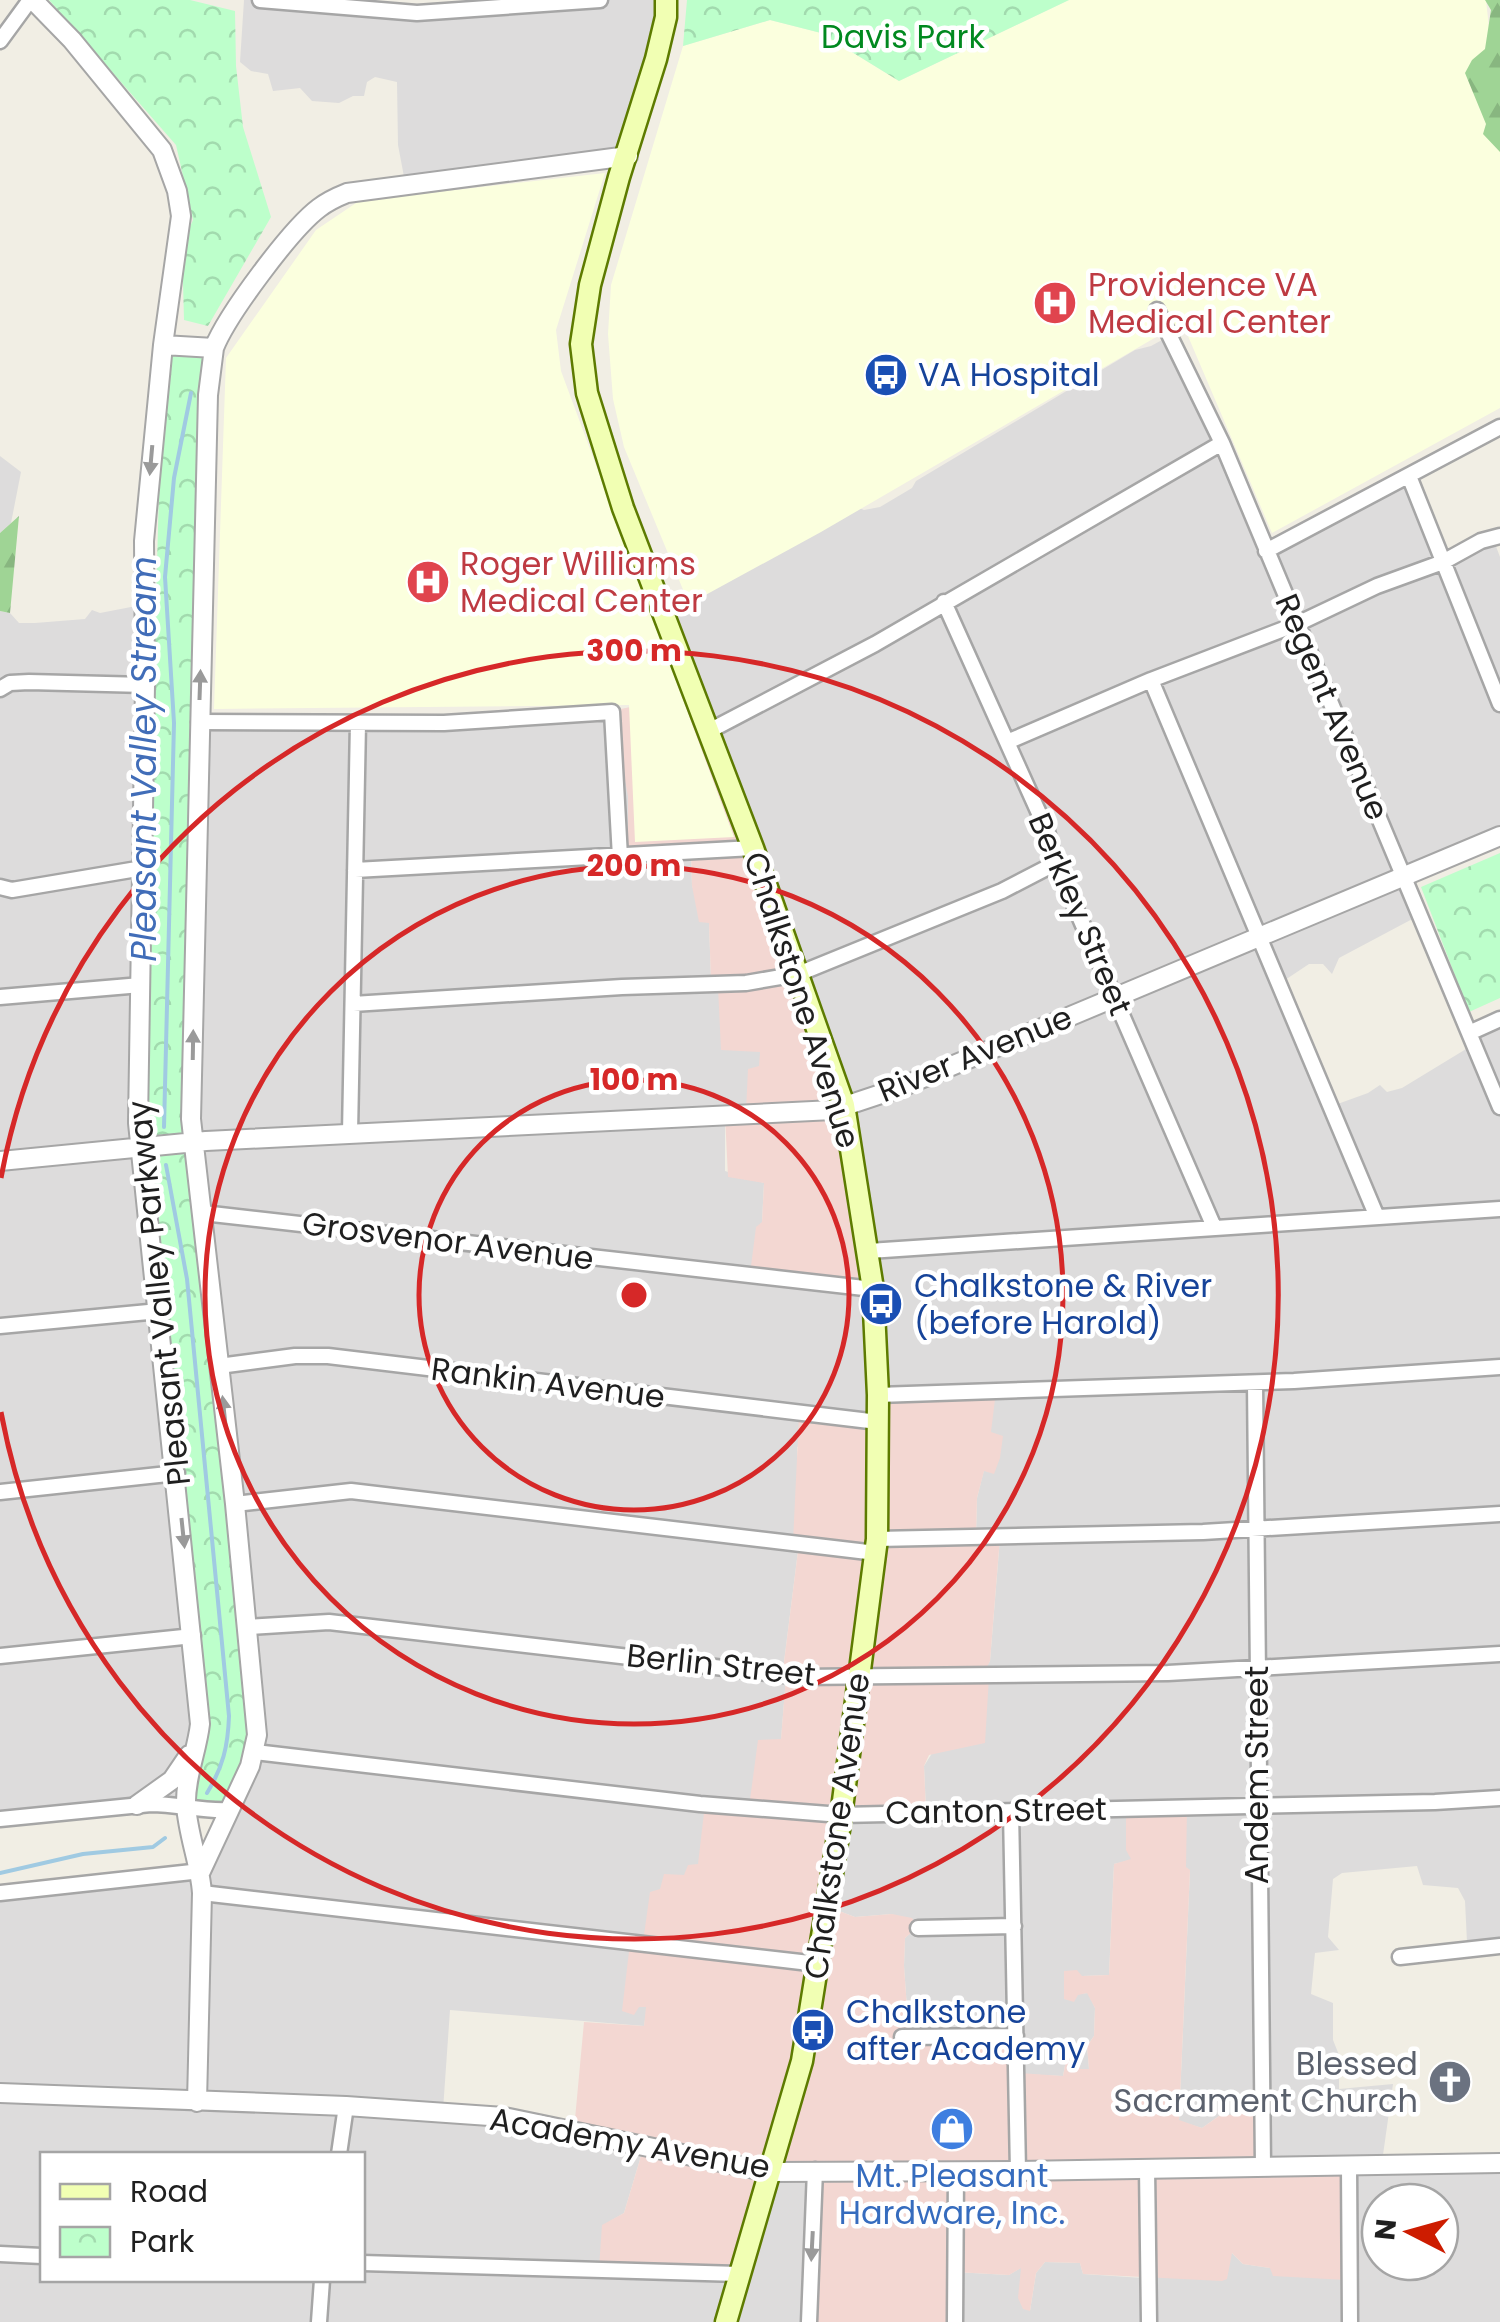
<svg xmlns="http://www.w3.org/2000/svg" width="1500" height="2322" viewBox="0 0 1500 2322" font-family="Poppins,sans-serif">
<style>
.residential{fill:#dddcdc;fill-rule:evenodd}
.commercial{fill:#f3d7d2}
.education{fill:#fbffde}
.forest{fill:url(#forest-firs)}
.park{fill:url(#park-crowns)}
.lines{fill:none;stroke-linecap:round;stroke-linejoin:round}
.stream{stroke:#a0cae2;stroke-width:4}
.minor-casing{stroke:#a6a6a6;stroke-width:19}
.tertiary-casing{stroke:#a6a6a6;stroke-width:22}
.secondary-casing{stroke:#5d7b00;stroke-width:25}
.minor{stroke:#fff;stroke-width:14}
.tertiary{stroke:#fff;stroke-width:18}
.secondary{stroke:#f1ffb3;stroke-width:20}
.oneway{fill:#9a9a9a}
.ring{fill:none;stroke:#d62828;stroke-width:5}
.labels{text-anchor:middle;stroke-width:9;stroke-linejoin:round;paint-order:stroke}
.park-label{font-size:32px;fill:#01891f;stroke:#fff}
.health-label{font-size:32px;fill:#be3a42;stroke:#fff;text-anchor:start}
.transit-label{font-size:32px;fill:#164399;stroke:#fff;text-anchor:start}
.street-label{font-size:32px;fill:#1f1f1f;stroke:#fff}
.worship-label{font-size:32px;fill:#5b616d;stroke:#fff;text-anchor:end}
.shop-label{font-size:32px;fill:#366cbe;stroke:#fff}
.water-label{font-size:35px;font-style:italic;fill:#416db8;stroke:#fff}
.centre{fill:#d62828;stroke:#fff;stroke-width:5}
.ring-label{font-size:30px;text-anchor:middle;font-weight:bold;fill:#d62828;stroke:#fff;stroke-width:9;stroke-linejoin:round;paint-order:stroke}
</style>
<defs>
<pattern id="forest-firs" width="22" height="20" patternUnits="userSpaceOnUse" patternTransform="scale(2.5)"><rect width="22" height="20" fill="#9fd495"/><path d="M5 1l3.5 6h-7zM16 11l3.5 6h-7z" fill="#88b680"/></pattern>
<pattern id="park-crowns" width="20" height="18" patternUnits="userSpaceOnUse" patternTransform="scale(2.5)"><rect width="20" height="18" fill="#bdffcb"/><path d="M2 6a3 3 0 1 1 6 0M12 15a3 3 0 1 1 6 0" fill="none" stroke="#a2daae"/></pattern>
</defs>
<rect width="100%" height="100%" fill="#f1eee4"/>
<path class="residential" d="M244,0h93l80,12 190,-12h62l-35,154 -229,28 -7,-37 -1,-63 -22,-5 -8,5 -3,14h-11l-14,7 -27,-2 -12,-13 -27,3 -5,-17 -17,-3 -11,-9z
M1173,334l93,214 138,-71 37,80 53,-16 6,16v278l-97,41 15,40 -79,42 -7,16 -9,-10h-14l-30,20 53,122 36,-13 12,-8 7,7 15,-4 69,-42 -2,-10 31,-17v921l-33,2 -2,-41 -7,-13 -35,-3 -6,-19 -75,7 -9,6 -5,58 11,13 -24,3 -4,41 22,9v37l6,15v34l54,-5 -11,78h118v160h-546v-50l55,3 13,-8 8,44 6,-38 9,-11 35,1 3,11 60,4 88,-26 12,12 27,4 -5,-102 -35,-50h-11l-17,12 -23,-7 11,-251 -59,-10 -17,4 -5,111 -27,1 -4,18 10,-1 7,15 -1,28 -7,10 2,23 -9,1 -13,-15 -4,21 -44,-2 -110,-38 -5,-70 1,-28 12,-11 -25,-13 -37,3 -24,-9 11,-90 84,-8 -2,-44 66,-105 10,-123 -24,-3 1,-37 7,-28 -103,-53 -84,30 2,96 -16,127 3,7 -5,63 -31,67 -52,58 -59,142h8l-3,19 -194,-16 -7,100 201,36 -20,67 -17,10 206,-53 -5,152h-808v-431l199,-23 60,-106 -60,-633 7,-408 400,-7 12,30 11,52 -1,56 63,1 1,33 17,37 2,57 49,72v15l-14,44 -21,4v56l39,12 -2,39 113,64 -207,-682 119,-66 54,-38 23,10 16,-3 32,-19 4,-7 219,-131 16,-4zM42,2154h320v126h-320zM1380,2202h60v60h-60z
M0,456l21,16 -10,51 -11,10z
M131,607l18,1 48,1135 -12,59 -185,18v-1209l10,2 9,10h16l50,-4 7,-9 8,3z"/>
<path class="commercial" d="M699,693l151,413 26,180 -126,-12 6,-47 6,-5 2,-39 -36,-6 -3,-62 21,-4 2,-42 11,-3 1,-14 -39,-2 -3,-63 -7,-6 -2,-58 -10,-1 -7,-36 -1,-33 -63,-1v-56l-10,-52 -12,-32z
M996,1391l-5,41 12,4 -3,22 -6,16 -10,-3 -7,27 -1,37 24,2 -10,124 -7,14 6,2 -4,66 -56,12 -5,11 2,45 -82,3 -13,94 24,9 37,-3 20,4 6,9 -13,11 -1,28 5,70 104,-1 6,38 44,3 4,-21 12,3 1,11h9l-2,-23 7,-10 1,-28 -8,-15 -9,2 -4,7 -10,-3v-28l13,-1 5,6 27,-1 5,-111 17,-5 -5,-9v-40l61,-1 -1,58 4,3 -11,250 23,8 17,-12 39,-4 3,51 84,2 1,115 -73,-4 -3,-8 -27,-4 -11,-11 -5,26 -5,2 -139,-7 -3,-11 -35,-1 -9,11 -6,38 -7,-2 -5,-11 3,-30 -12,7 -54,-3 -1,50h-146l6,-141 -42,-9 -30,98 -143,-2 3,-43 22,-12 20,-67 -70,-16 10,-108 60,4 2,-19h-7l-5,8 -12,-4 8,-68 13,-1 7,-50 10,-3 4,-15 20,1 4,-10 10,-1 7,-60 44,3 9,-67 23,-1 5,-62 -3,-7 16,-127 -6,-1 6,-126 78,4 6,-25z"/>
<path class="education" d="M1069,0h417l4,37 10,20v351l-228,125 -90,-211 -361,210 -132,72 -65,-157 -11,-48 -5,-65 3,-49 72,-239 87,-26 51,13 78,48z
M605,173l-49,157 5,41 173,466 -99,5 -6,-137 -415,4 12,-351 90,-128 43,-29z"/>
<path class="forest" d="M1485,0h15v152l-17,-18 3,-10 -21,-51 7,-13 13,-11 6,-39z
M19,516l-9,97 -10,-2v-78z"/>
<path class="park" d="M49,0h141l45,11 1,55 7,61 28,90 -63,109 -24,-6 -2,-76 11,-24 -17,-75z
M687,0h382l-170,81 -78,-48 -51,-13 -87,26z
M163,345l49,15 -19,782 62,610 -25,58 -44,-4 18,-60 -63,-598z
M1500,853v145l-31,14 -48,-125z"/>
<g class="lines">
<path class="stream" d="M164,1127l10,-404 -9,-146 9,-99 17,-85
M166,1165l21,114 42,437c-1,30 -6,51 -22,77
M0,1873l83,-19 70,-7 12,-9"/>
<g class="minor-casing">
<path id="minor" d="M260,0l157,13 183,-13
M0,41l30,-41
M1157,310l65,133 278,664
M1409,476l91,228
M1266,551l234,-124
M944,602l103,229 9,32 158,364
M1151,680l226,537
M0,689l10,-6 19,-1 116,3
M199,722l245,1 168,-11 8,145
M709,731l166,-87 347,-201
M1007,742l144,-62 146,-56 80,-38 66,-24 38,-21 19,-5
M355,870l398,-22
M0,887l12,3 131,-22
M0,997l141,-12
M353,1004l269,-17 124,-4 52,-9 204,-83 54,-28
M1469,1033l31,-14
M350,1133l8,-410
M203,1213l670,76
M869,1251l631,-42
M0,1326l159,-15
M219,1366l76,-10h33l550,66
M1255,1383l8,784
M878,1395l416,-14 206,-14
M0,1492l177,-19
M235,1504l116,-13 525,62
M877,1539l326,-7 297,-18
M248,1627l81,-5 472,55 367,-4 332,-19
M0,1656l193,-20
M255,1752l445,52 141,11 594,-13 65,-4
M1011,1811l7,360
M0,1819l151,-15c27,0 52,8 79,6
M0,1893l201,-22
M202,1893l616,71
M918,1928l96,-2
M1400,1957l100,-11
M902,2037l114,-1
M339,2154l7,-48
M1349,2166l1,156
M1147,2168l2,154
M0,2254l42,2
M362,2263l377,11
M319,2322l3,-42
M809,2322l6,-152
M955,2322l1,-150"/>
</g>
<g class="tertiary-casing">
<path id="tertiary" d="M33,0l39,40 90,110 15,41 4,25 -18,129 -19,196 1,144 -7,438 62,601c-3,27 -15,54 -14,81 2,31 14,58 16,88l-5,209
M163,345l51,3c13,-33 77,-119 105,-140 9,-7 18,-11 28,-15l281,-37
M0,1161l206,-20 627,-31 66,-22 601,-252
M137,1805l35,-25 17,-25
M201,1871l49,-105 7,-31 -22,-231 -44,-385 17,-724 6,-47
M0,2093l346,13 158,11 265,55 249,-1 482,-8"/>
</g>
<g class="secondary-casing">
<path id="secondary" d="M666,0v17l-10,42 -37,118 -29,108 -9,59 6,49 36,115 130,340 91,257 29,184 5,106 -1,144 -37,285 -38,237 -76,261"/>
</g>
<use href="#minor" class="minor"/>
<use href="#tertiary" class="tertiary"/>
<use href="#secondary" class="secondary"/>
</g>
<defs><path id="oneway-solid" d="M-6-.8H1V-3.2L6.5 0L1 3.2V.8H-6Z" transform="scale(2.5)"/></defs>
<g class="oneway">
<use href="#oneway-solid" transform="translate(151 460) rotate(95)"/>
<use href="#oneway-solid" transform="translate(200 685) rotate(-88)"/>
<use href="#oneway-solid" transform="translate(193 1045) rotate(-89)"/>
<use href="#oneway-solid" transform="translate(224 1411) rotate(-96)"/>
<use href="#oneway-solid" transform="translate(183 1533) rotate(84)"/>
<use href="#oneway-solid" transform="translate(812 2246) rotate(93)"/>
</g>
<g class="ring">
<circle cx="634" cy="1295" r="215"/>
<circle cx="634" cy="1295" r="429"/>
<path d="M1 1178A644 644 0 1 1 1 1412"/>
</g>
<defs>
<g id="hospital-disc" transform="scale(2.25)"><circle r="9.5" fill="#e0444e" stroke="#fff"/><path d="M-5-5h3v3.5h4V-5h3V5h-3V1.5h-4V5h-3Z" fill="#fff"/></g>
<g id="bus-disc" transform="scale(2.25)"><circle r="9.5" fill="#1a4fb4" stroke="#fff"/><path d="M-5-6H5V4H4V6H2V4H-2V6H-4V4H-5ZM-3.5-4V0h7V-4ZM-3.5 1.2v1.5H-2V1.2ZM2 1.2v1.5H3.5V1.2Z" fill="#fff"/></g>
<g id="church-disc" transform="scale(2.25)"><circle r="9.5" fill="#6b7280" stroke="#fff"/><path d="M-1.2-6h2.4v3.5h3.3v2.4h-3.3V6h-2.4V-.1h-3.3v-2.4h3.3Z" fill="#fff"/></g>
<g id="shop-disc" transform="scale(2.25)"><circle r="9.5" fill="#3f7fe0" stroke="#fff"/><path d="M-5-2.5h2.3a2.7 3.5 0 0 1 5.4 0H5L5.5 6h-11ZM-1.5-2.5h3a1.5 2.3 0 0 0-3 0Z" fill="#fff"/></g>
</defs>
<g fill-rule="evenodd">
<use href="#hospital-disc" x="1055" y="303"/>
<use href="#bus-disc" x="886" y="375"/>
<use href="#hospital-disc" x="428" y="582"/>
<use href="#bus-disc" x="881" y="1304"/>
<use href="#bus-disc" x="813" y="2030"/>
<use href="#church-disc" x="1450" y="2082"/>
<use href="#shop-disc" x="952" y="2129"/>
</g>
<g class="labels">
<g class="park-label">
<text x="903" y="48">Davis Park</text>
</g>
<g class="health-label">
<text x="1088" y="296">Providence VA<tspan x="1088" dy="37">Medical Center</tspan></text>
<text x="460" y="575">Roger Williams<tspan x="460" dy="37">Medical Center</tspan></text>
</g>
<g class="transit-label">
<text x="918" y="386">VA Hospital</text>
<text x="914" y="1297">Chalkstone &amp; River<tspan x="914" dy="37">(before Harold)</tspan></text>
<text x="846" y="2023">Chalkstone<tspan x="846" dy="37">after Academy</tspan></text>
</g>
<g class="street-label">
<text transform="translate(1332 707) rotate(67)" y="11">Regent Avenue</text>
<text transform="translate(1080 914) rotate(67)" y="11">Berkley Street</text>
<text transform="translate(802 1000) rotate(72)" y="11">Chalkstone Avenue</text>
<text transform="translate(975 1054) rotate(-22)" y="11">River Avenue</text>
<text transform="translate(448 1241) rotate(7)" y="11">Grosvenor Avenue</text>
<text transform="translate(159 1293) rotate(-96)" y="11">Pleasant Valley Parkway</text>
<text transform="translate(548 1383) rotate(7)" y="11">Rankin Avenue</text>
<text transform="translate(721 1665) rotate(6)" y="11">Berlin Street</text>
<text transform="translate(1257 1775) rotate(-90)" y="11">Andem Street</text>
<text transform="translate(996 1811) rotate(-1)" y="11">Canton Street</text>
<text transform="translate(837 1826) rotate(-82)" y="11">Chalkstone Avenue</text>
<text transform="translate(630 2143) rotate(10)" y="11">Academy Avenue</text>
</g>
<g class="worship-label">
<text x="1418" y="2075">Blessed<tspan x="1418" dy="37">Sacrament Church</tspan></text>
</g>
<g class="shop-label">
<text x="952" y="2187">Mt. Pleasant<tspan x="952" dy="37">Hardware, Inc.</tspan></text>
</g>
<g class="water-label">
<text transform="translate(144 759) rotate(-90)" y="12">Pleasant Valley Stream</text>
</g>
</g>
<circle cx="634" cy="1295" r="15" class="centre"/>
<g class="ring-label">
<text x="634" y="661">300 m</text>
<text x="634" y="876">200 m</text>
<text x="634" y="1090">100 m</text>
</g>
<rect x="40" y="2152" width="325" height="130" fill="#ffffff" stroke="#a5a5a5" stroke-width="2.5"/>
<rect x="60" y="2184" width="50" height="15" fill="#f1ffb3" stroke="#a5a5a5" stroke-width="2.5"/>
<text x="130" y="2202" font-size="30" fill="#1f1f1f">Road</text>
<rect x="60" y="2227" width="50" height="30" fill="url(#park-crowns)" stroke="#a5a5a5" stroke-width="2.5"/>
<text x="130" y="2252" font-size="30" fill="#1f1f1f">Park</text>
<g transform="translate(1410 2232) rotate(276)"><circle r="48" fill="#ffffff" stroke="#a5a5a5" stroke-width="2.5"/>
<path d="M0-8L18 38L0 25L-18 38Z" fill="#cd1c00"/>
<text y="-15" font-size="28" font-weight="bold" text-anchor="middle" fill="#1f1f1f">N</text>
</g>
</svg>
